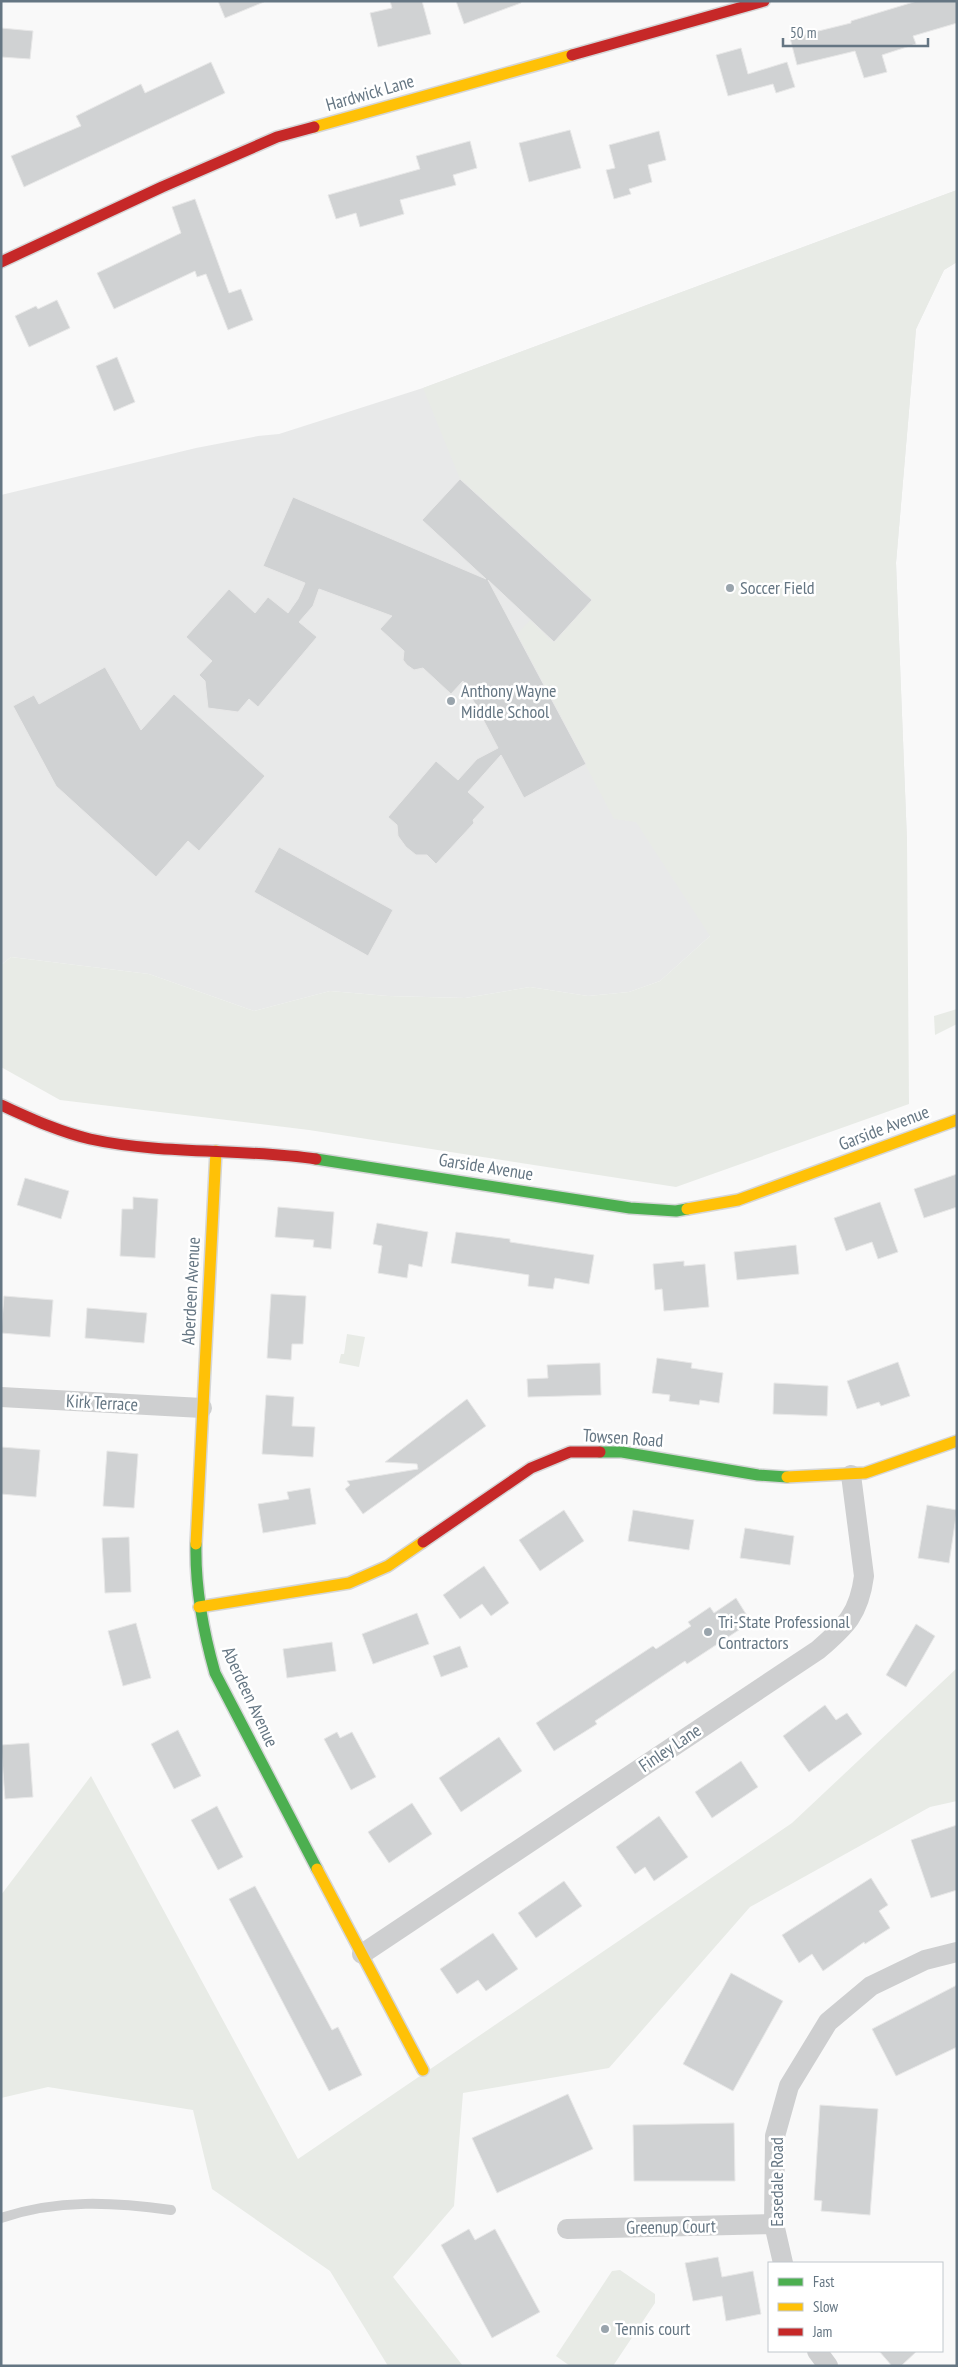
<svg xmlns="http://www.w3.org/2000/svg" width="958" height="2367" font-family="'PT Sans Narrow',sans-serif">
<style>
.built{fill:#e8e9e9}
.green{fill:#e8ebe6}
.building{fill:#d0d2d3;stroke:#e8e8e8}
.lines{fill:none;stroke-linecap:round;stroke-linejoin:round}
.fast-casing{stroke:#d5d6d7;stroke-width:14}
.slow-casing{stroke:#d5d6d7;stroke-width:14}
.jam-casing{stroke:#d5d6d7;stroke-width:14}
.lane{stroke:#cecfd0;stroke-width:10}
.street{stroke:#cecfd0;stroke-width:20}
.fast{stroke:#4caf50;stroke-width:11}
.slow{stroke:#ffc107;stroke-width:11}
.jam{stroke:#c62828;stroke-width:11}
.poi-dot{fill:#99a4ac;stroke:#fff;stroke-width:2}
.labels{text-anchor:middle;stroke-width:5;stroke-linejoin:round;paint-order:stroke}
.street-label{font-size:18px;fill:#657683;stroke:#fff}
.poi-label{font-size:18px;fill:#657683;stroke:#fff;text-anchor:start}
</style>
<rect width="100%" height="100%" fill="#f9f9f9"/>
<path class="built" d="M957,190v72l-13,8 -28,59 -20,234 11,278 -197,95 -50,45 -31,11 -41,4 -58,-9 -65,11 -77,-2 -58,-5 -76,20 -105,-37 -138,-17 -10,8v-470l195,-47 62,-12 21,-2 144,-46z"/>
<path class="green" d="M957,190v72l-13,8 -28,59 -20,234 11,278 2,263 -233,83 -367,-57 -249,-30 -59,-33v-102l10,-8 138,17 105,37 76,-20 58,5 77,2 65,-11 58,9 41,-4 31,-11 50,-45 -74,-114 -22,-3 -87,-165 -15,-14 18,-20 24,22 38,-43 -132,-120 -37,-91z
M957,1009v15l-22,11 -1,-19z
M347,1334l18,3 -6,30 -20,-4 2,-9h3z
M957,1668v133l-27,6 -180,100 -141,161 -146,25 -9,113 -61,71 70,89h-75l-58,-95 -118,-82 -19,-79 -145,-23 -47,11v-203l90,-119 207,383 494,-336z
M620,2270l35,24v9l-42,63h-43l-14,-10 56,-85z"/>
<path class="building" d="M218,1h46v1l-39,16z
M390,1h32l9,33 -53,13 -8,-34 22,-5z
M456,1h65v2l-57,21z
M917,1h40v22l-44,13 3,8 -34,11 5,17 -23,6 -9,-27 -58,14 -7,-27 61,-15v-2z
M1,28l32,3 -3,28 -29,-2z
M741,48l7,26 39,-12 8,25 -19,6 -3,-9 -45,12 -12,-41z
M211,62l14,31 -201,94 -13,-31 70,-30 -5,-10 65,-32 4,9z
M570,130l11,38 -52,14 -10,-39z
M659,131l7,29 -18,5 4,17 -23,7 2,5 -17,5 -8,-29 9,-2 -6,-23z
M470,141l7,27 -24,7 3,10 -56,15 4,14 -44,13 -4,-14 -20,6 -8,-24 92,-26 -4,-13z
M195,199l34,94 12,-4 12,31 -25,10 -22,-56 -9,3 -2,-6 -81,38 -17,-36 84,-40 -9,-26z
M57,300l13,28 -41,19 -14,-31 21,-10 2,3z
M117,357l18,45 -21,9 -18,-45z
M460,479l132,121 -38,42 -66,-62 98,184 -62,34 -23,-43 -33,37 17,15 -12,13 1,3 -38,41 -9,-9h-11l-10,-8 -8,-11 -1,-11 -9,-8 48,-56 22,19 19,-21 21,-11 -35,-67 -12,13 -28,-26 -9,2 -7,-5 -4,-5 1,-9 -24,-22 12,-13 -73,-27 -6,17 -14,16 18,15 -59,70 -9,-8 -11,13 -30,-4 -3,-27 -6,-6 13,-14 -26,-24 43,-48 26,24 13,-16 20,16 10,-14 7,-16 -42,-17 30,-69 193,82 -64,-59z
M105,667l36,63 33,-36 91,82 -66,75 -11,-10 -32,36 -100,-91 -43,-80 21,-11 5,9z
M279,847l114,63 -25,46 -114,-64z
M957,1174v33l-33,11 -10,-29z
M25,1178l44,13 -8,28 -44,-14z
M133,1197l25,2 -3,59 -35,-2 2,-47h11z
M880,1202l18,50 -20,7 -6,-17 -26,9 -12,-33z
M278,1207l56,5 -3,37 -18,-2 1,-7 -39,-3z
M377,1223l51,9 -6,35 -13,-3 -2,14 -29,-5 4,-27 -9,-2z
M456,1232l54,7v3l84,13 -5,29 -34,-6 -2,11 -25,-3 1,-11 -78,-12z
M796,1245l3,29 -62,6 -3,-28z
M684,1261v5l21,-2 4,43 -45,4 -2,-22 -7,1 -2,-26z
M271,1294l35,2 -3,48h-11l-1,16 -24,-2z
M4,1296l49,4 -3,37 -49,-4z
M87,1308l60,5 -3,30 -59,-5z
M657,1358l35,5 -1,5 32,5 -4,30 -19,-3 -1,5 -30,-4 1,-6 -18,-2z
M898,1362l12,34 -29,10 -2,-4 -22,7 -10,-28z
M600,1363l1,32 -73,2 -1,-18 21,-1 -1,-13z
M774,1383l54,3 -1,30 -54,-2z
M266,1395l28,2 -2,29 23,1 -2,30 -51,-3z
M467,1399l19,27 -123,88 -18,-25 5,-4 -3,-4 71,-12 -1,-5 -32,-2z
M1,1447l39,3 -4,47 -35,-3z
M107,1451l31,3 -4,54 -31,-2z
M310,1488l6,36 -53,9 -5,-29 31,-5 -2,-7z
M927,1505l30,5 -8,53 -31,-5z
M564,1510l20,31 -44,30 -21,-31z
M633,1510l61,10 -5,30 -61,-9z
M745,1528l49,8 -4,29 -50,-7z
M129,1537l2,55 -26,1 -3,-55z
M484,1566l25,37 -18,13 -9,-12 -22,15 -17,-24z
M736,1598l15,24 -64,42 -2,-3 -90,60 2,3 -43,27 -18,-28 117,-77 3,3 35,-23 -3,-4 22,-15 4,6z
M417,1613l12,31 -56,20 -11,-30z
M136,1623l15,55 -28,8 -15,-55z
M916,1624l19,12 -29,51 -20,-12z
M332,1642l4,29 -49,7 -4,-29z
M460,1646l8,21 -27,10 -8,-21z
M825,1705l11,15 11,-7 15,21 -53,38 -26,-36z
M178,1730l23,46 -27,13 -23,-45z
M337,1732l3,6 12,-6 24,45 -25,13 -27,-51z
M499,1737l23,34 -61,41 -22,-34z
M29,1743l4,54 -28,2 -4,-54z
M741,1761l17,26 -46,31 -17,-26z
M412,1803l20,31 -43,29 -21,-31z
M217,1806l26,51 -25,13 -27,-50z
M659,1816l29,41 -34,24 -9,-14 -10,7 -19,-27z
M957,1825v65l-26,8 -20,-58z
M871,1878l17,27 -9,6 11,17 -25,16 -1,-2 -41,29 -11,-17 -13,9 -17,-28z
M564,1881l18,25 -46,32 -18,-25z
M255,1886l77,144 6,-3 24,48 -33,16 -100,-192z
M493,1933l25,36 -32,22 -8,-11 -21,14 -17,-25z
M731,1973l52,28 -50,90 -50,-27z
M957,1985v62l-61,29 -24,-47z
M568,2094l25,55 -96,44 -25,-55z
M820,2105l58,4 -8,106 -49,-4 1,-10 -8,-1z
M734,2123l1,58h-101l-1,-56z
M469,2229l6,11 20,-11 45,83 -48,26 -51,-93z
M718,2257l4,20 31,-6 8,43 -35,7 -4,-25 -29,5 -8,-38z
M879,2351h38l-16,15h-9z"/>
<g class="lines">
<g class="fast-casing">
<path id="fast" d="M316,1159l314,49 46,3 11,-2
M600,1452h22l136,23 29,2
M196,1544c-1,44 7,87 19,129l102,196"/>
</g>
<g class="slow-casing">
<path id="slow" d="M314,127l258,-72
M687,1209l51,-9 219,-80
M787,1477l78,-4 92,-32
M196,1544l20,-393
M199,1607l150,-24 39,-17 35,-24
M317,1869l106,201"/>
</g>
<g class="jam-casing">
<path id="jam" d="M572,55l192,-54
M1,262l161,-75 115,-50 37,-10
M1,1105c29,13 58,27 89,34 73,16 152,9 226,20
M423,1542l108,-74 39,-16h30"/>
</g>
<path class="lane" d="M1,2218c56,-19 112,-16 170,-8"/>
<path class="street" d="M1,1397l201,11
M362,1954l456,-304c28,-24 41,-36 46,-74l-13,-101
M567,2229l207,-5
M783,2263l-9,-39 1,-88 14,-50 39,-64 43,-36 54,-26 32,-8
M817,2351l11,15"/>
<use href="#fast" class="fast"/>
<use href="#slow" class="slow"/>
<use href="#jam" class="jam"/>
</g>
<g class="poi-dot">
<circle cx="730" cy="588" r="5"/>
<circle cx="451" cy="701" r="5"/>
<circle cx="708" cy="1632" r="5"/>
<circle cx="605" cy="2329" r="5"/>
</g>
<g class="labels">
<g class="street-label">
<text transform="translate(370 93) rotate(-16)" y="6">Hardwick Lane</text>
<text transform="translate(884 1128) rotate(-21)" y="6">Garside Avenue</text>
<text transform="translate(486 1167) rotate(9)" y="6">Garside Avenue</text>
<text transform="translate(191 1291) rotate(-87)" y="6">Aberdeen Avenue</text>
<text transform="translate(102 1403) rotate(3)" y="6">Kirk Terrace</text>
<text transform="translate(623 1438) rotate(4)" y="6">Towsen Road</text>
<text transform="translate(250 1697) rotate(65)" y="6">Aberdeen Avenue</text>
<text transform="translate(670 1748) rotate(-34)" y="6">Finley Lane</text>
<text transform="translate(777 2182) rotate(-90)" y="6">Easedale Road</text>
<text transform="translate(671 2227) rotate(-1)" y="6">Greenup Court</text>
</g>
<g class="poi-label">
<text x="740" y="594">Soccer Field</text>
<text x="461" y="697">Anthony Wayne<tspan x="461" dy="21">Middle School</tspan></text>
<text x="718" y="1628">Tri-State Professional<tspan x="718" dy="21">Contractors</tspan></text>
<text x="615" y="2335">Tennis court</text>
</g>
</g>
<rect width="958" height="2367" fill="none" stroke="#657683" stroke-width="5"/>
<rect x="768" y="2262" width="175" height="90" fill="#ffffff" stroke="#c1c8cd"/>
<rect x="778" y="2278" width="25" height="8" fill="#4caf50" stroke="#c1c8cd"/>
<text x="813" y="2287" font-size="15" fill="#657683">Fast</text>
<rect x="778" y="2303" width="25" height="8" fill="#ffc107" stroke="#c1c8cd"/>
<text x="813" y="2312" font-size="15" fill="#657683">Slow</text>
<rect x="778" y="2328" width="25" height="8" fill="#c62828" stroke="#c1c8cd"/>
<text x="813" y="2337" font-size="15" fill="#657683">Jam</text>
<path d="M783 38v8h145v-8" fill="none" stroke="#657683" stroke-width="2.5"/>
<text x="790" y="38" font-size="15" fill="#657683" stroke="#ffffff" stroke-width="4" paint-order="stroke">50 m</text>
</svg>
